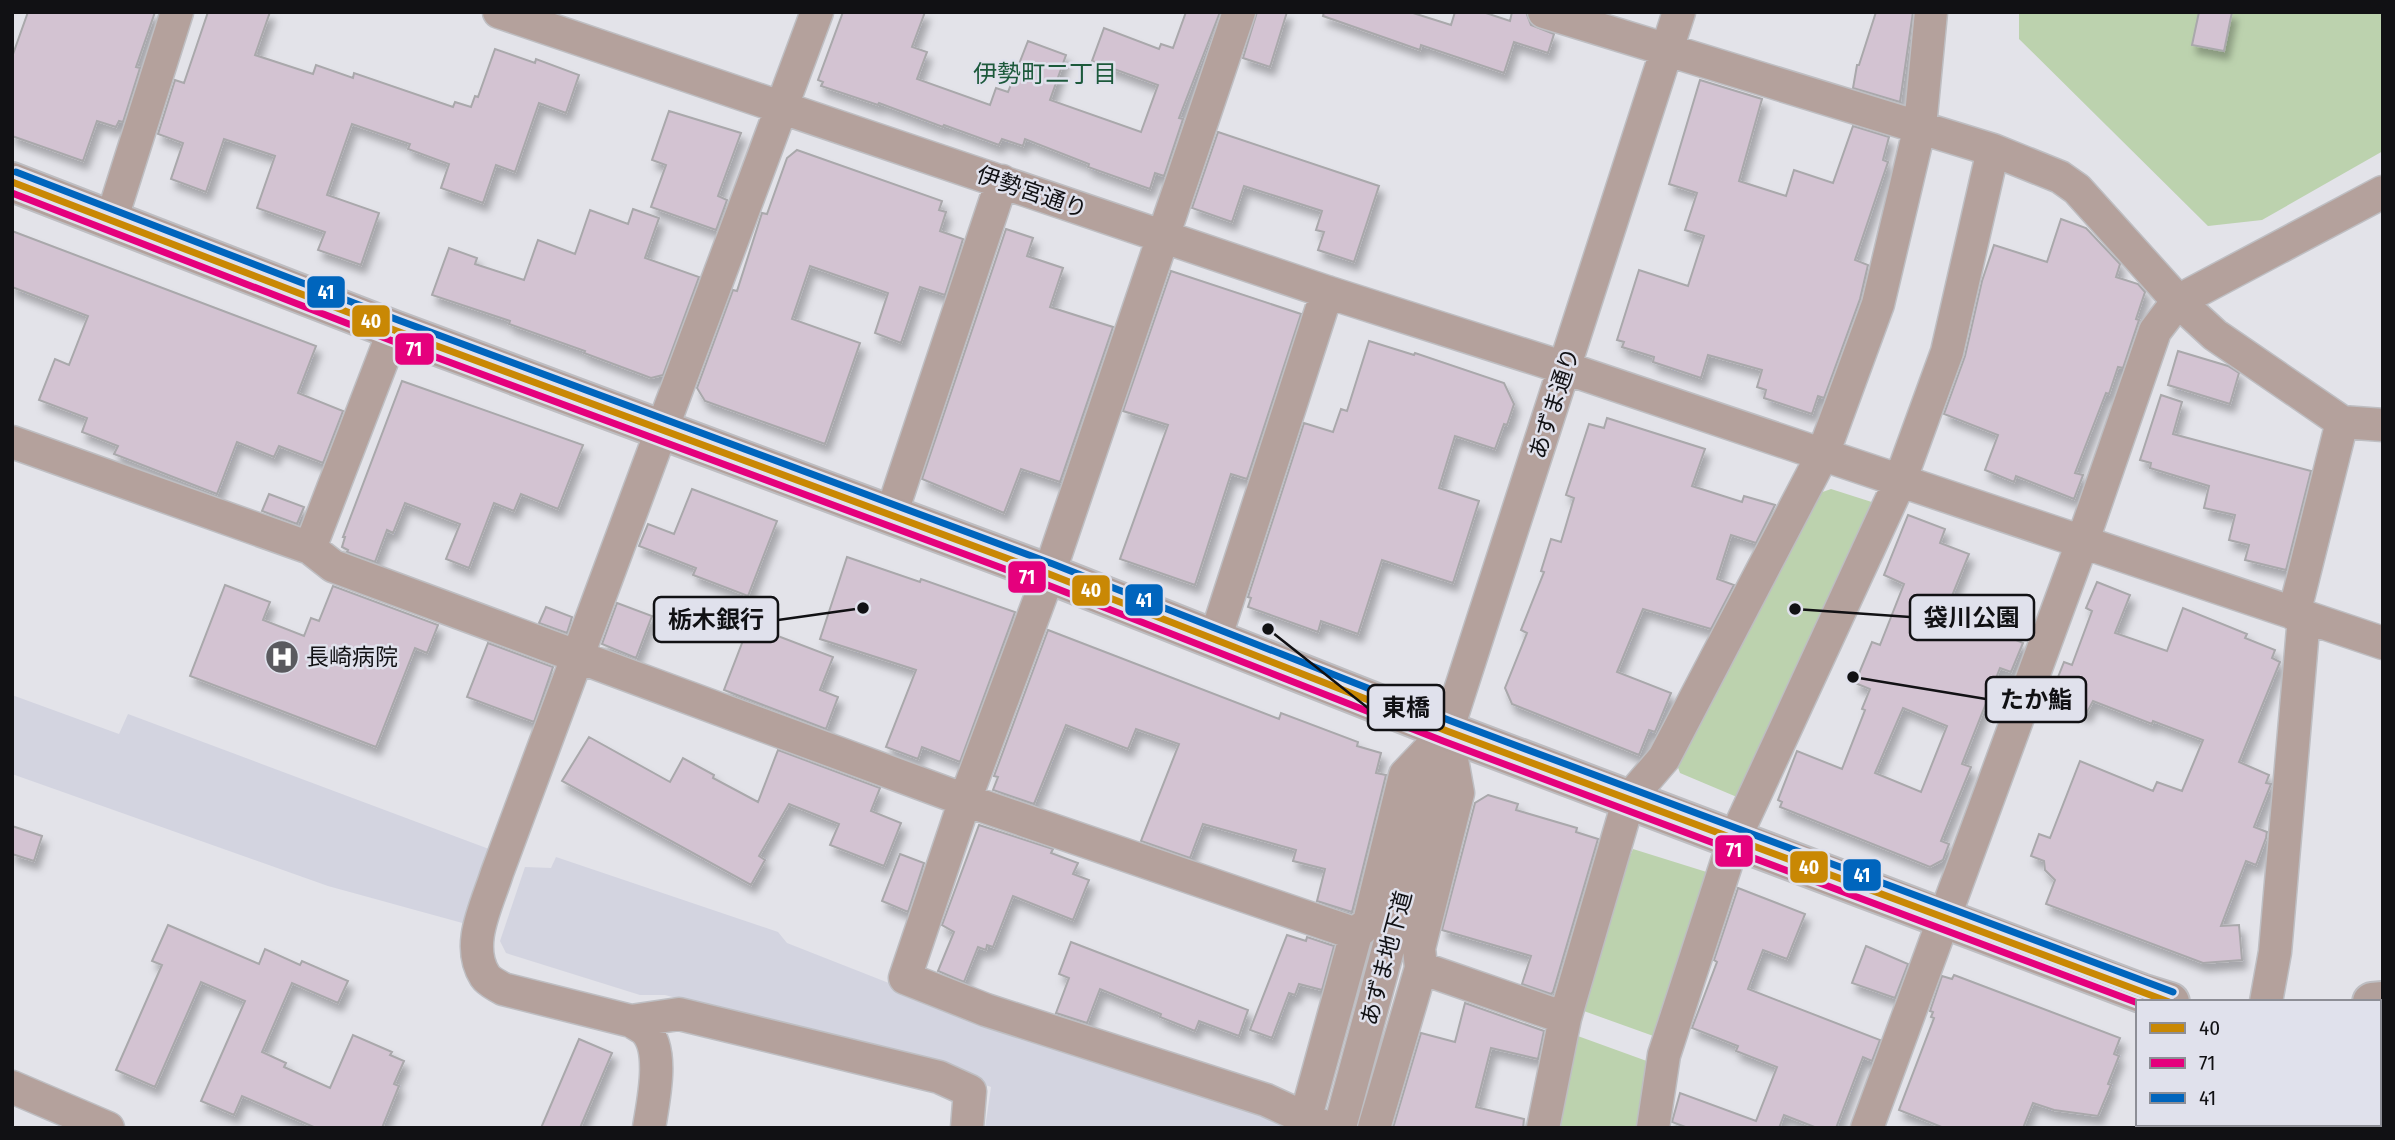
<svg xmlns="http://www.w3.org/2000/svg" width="2395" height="1140" font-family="'Fira Sans Condensed','Noto Sans JP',sans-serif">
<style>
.built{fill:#d3d4e0}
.green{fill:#bcd2ae}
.building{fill:#d3c3d2;stroke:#a9a8ab;stroke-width:2;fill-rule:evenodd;filter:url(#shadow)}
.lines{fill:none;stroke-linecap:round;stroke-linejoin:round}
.minor-casing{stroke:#bebec2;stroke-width:35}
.major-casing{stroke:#bebec2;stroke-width:42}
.minor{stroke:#b4a19c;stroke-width:32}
.major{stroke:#b2a09b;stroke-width:38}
.bus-1-casing{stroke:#e0e1ec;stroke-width:12}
.bus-2-casing{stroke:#e0e1ec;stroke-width:12}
.bus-3-casing{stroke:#e0e1ec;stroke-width:12}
.bus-1{stroke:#c98804;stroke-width:7}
.bus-2{stroke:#e5007d;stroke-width:7}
.bus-3{stroke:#0065bd;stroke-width:7}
.labels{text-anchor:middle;stroke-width:5;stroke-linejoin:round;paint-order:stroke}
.street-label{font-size:23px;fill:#111114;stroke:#e0e1ec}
.poi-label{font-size:23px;fill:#111114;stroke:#e0e1ec;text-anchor:start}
.neighbourhood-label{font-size:24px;fill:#1c593b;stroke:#e0e1ec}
.leader{fill:none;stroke:#111114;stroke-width:2.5}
.callout-dot{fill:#111114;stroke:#e0e1ec;stroke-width:2.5}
.callout{fill:#e0e1ec;stroke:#111114;stroke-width:2.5}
.callout-label{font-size:24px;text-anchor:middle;font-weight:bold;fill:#111114}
.line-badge{stroke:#e0e1ec;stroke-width:2.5}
.badge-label{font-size:19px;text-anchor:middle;font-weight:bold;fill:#fff}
</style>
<defs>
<filter id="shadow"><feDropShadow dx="4.5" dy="8" stdDeviation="3.5" flood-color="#0004"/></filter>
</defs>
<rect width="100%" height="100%" fill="#e3e3e9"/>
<path class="built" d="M12,695l107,39 9,-20 361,135 -23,75 -138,-38 -316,-112z
M556,857l222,75 9,11 196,77 262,84 35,21 10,3h-305l6,-41 -63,-23 -263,-69h-25l-134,-42 -6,-12 25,-74 26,1z"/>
<path class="green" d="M2019,12h364v139l-121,69 -54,6 -189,-187z
M1831,489l47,15 -134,296 -64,-27 -5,-14 63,-108 79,-157z
M1633,849l80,25 -54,164 -78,-28 41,-134z
M1575,1035l80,29 -11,64h-88z"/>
<path class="building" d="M28,12h127l-19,55 4,1 -17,54 -4,-1 -3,6 -19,-6 -14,40 -71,-25v-79z
M208,12h62l-15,43 58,19 3,-9 37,13 1,-5 99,34 2,-5 16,5 4,-11 3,1 17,-48 40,14 1,-4 43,16 -13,38 -27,-10 -24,69 -19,-7 -13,38 -42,-15 8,-24 -41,-15 2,-5 -58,-20 -25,71 52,18 -18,52 -43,-15 7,-18 -68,-24 18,-52 -51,-17 -18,53 -35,-13 12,-36 -25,-9 17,-54 9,3z
M843,12h82l-13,35 15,5 -10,27 73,26 6,-17 12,4 20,-51 38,14 -16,45 91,32 17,-47 -66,-24 12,-33 55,21 2,-5 12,4 13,-36h34l-41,106 4,1 -19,57 -9,-3 -5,16 -62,-22 1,-3 -64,-25 -2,7 -21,-7 -3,6 -55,-20 -1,2 -64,-24 -1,2 -57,-19 2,-4 -5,-2z
M1257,12h30l-17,55 -27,-9z
M1324,12h86l41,13 4,-13h28l27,9 2,-9h14l5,13 23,9 -6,19 -34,-11 -10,31 -83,-28 -1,5 -17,-6 -80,-28z
M1876,12h37l-13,90 -47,-14 4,-23h2z
M2199,12h33l-8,39 -32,-6z
M1700,80l62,19 -23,82 47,15 8,-26 39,13 20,-57 36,11 -6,23 5,2 -33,98 13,5 -8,34 -36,99 -6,-2 -6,18 -48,-16 2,-8 -9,-3 5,-17 -54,-15 -7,23 -48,-16 1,-5 -32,-10 2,-5 -7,-2 22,-70 49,16 16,-50 -19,-6 12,-37 -28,-9z
M669,111l72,22 -23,63 9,4 -11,30 -65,-23 15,-42 -14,-5z
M1218,132l161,54 -25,76 -36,-12 6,-18 -8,-2 6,-19 -78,-25 -12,36 -40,-14z
M797,150l145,51 -3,9 7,2 -6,19 23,8 -18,56 -25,-8 -19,56 -26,-10 13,-40 -78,-27 -18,53 68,24 -35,101 -120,-43 -8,-13 36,-98 4,1 25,-78 5,1 20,-56z
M633,209l26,9 -14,40 54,19 -36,98 -12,3 -67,-25 1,-2 -76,-27 1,-3 -78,-26 17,-47 28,10 -2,6 49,16 14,-40 37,14 15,-44 38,14z
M2061,219l25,9 34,36 -4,13 22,7 7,8 -9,27 3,1 -16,48 -5,-1 -9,27 -3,-1 -31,80 8,2 -9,24 -58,-23 -2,6 -29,-12 13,-35 -54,-21 21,-58 17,-75 12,-36 53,17z
M1006,229l27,9 -6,18 36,12 -13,39 63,20 -53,155 -39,-13 -17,44 -82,-34z
M12,231l304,115 -18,47 45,18 -20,52 -44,-17 -5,11 -37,-15 -20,52 -103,-40 4,-8 -36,-14 5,-14 -48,-18 16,-41 14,6 19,-49 -76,-29z
M1171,271l130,43 -54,165 -16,-5 -36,111 -75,-26 48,-134 -45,-14z
M1369,341l45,14 1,-2 89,30 10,21 -7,21 -3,-1 -9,25 -40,-13 -16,52 40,13 -26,82 -71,-23 -24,74 -37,-13 -3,11 -70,-25 3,-9 -3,-1 56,-174 29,9 8,-23 6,2z
M2178,351l50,15 11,7 -9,31 -62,-19z
M402,381l181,64 -25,64 -37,-15 -7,17 -20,-8 -25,65 -23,-9 14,-35 -55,-21 -12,30 -6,-3 -12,32 -28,-10 1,-2 -6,-3 3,-10h-2z
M2161,395l21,7 -9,32 138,37 -25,99 -41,-10 4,-15 -20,-5 6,-25 -31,-7 5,-22 -59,-18 1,-5 -11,-3z
M1607,418l98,31 -13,37 50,16 2,-6 31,9 -19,38 -25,-8 -14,44 17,6 -23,44 -68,-20 -26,63 54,21 -16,39 -6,-2 -10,25 -127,-51 -7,-16 22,-55 -6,-3 23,-58 -3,-1 10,-32 10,3 13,-44 -8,-3 23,-71 15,4z
M692,489l85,32 -29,75 -55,-21 3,-7 -57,-22 9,-22 26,10z
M269,494l35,13 -7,17 -35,-13z
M1908,515l37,14 -5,14 29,11 -28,69 17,-11 52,21 -1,4 14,6 -12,29 -11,-4 -38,96 9,3 -30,74 8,3 -6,16 -13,7 -150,-60 2,-5 -4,-2 19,-49 45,18 23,-59 -3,-1 8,-20 -15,-6 17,-41 8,3 24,-61 -20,-9zM1903,708l44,18 -26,66 -46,-19z
M847,557l73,25 1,-3 94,33 -55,150 -38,-15 -4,12 -32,-12 30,-77 -96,-31z
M2097,582l33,13 -15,38 52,18 16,-43 64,26 -2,4 30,12 -3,8 8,4 -41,100 30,13 -3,8 5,1 -17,43 13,5 -1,6 -10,27 -10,-4 -25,65 18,-1 3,35 -39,3 -157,-59 9,-24 -10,-10 -1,-9 -13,-5 8,-22 11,4 30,-77 73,30 4,-9 25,9 21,-51 -50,-19 -1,3 -59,-23 -7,13 -37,-14 15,-38 8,3 20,-54 -6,-3z
M225,585l45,17 -7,18 41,16 7,-18 8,3 14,-35 105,39 -11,28 -12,-5 -39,99 -186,-71z
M617,603l35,13 -16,42 -34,-14z
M546,607l26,10 -5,16 -28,-10z
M749,625l84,32 -13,33 18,7 -12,32 -102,-39z
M1048,630l231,89 2,-6 77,29 -1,4 24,7 -5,20 10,2 -34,137 -35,-11 8,-32 -32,-8 3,-11 -93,-26 -13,34 -49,-17 38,-97 -43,-15 -8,20 -62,-24 -32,79 -41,-14 5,-13 -4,-1z
M488,643l65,24 -19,55 -67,-25z
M589,737l81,45 13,-24 31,17 -1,3 45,24 20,-52 102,38 -9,23 30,12 -17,43 -54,-21 9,-21 -50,-20 -30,52 6,4 -14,25 -189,-104z
M1488,795l30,9 -2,6 61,18 -1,4 22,7 -45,153 -2,2 -29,-10 9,-28 -89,-26 33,-127z
M979,825l74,24 -2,4 27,10 -5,11 16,6 -16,40 -60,-24 -20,51 -6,-2 -1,5 -8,-3 -14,35 -26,-11 16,-39 -12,-7z
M12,826l30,10 -8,25 -22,-7z
M900,854l24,9 -16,49 -26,-11z
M1738,888l67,26 -18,45 -24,-9 -15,39 132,51 -8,21 -9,-4 -27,71h-19l-33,-13 -5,13h-91l-16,-6 8,-29 76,28 21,-54 -41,-16 2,-5 -46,-18 25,-66 -3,-2z
M168,925l91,39 6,-15 35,16 2,-4 46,20 -10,22 -46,-20 -30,69 24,11 -2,4 46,21 23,-53 39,17 -2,3 14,6 -10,23 5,2 -17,42h-66l-74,-32 -8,19 -33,-14 44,-100 -44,-19 -46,105 -39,-17 46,-105 -10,-4z
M1287,935l19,6 1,-4 27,9 -12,44 -23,-6 -4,11 -6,-2 -17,45 -22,-8z
M1071,942l177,68 -9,26 -40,-15 -4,10 -35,-14 1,-3 -61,-25 -13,34 -31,-10 13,-35 -10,-4z
M1866,946l42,18 -13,34 -43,-15z
M1954,975l166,63 -6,16 5,2 -11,28 3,1 -13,31 -44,-6 -21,-7 -10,25h-79l-45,-18 35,-92 -3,-1 2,-5 -3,-1 12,-35 10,3z
M1465,1003l79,28 -6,28 -47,-11 -15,59 48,12 -1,9h-130l28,-95 34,9z
M579,1039l33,14 -32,75h-39z"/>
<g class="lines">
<g class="minor-casing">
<path id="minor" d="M499,12l828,280 238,76 818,275
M1239,12l-190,562 -84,226 -60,178 81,32 280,90 61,28
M1544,12l449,138 67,27 17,12 101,112 37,34 127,87 -48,192
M111,221l66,-209
M2342,422l41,3
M12,442l298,106 23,18 632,234 391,134
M891,515l111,-334
M310,548l84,-218
M1215,639l112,-347
M1421,968l144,50
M2266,1002l9,-50 29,-335
M631,1021l48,-7 260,63 31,14 -3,37
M12,1087l96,41
M2379,1089l4,2
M1305,1120l51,-186 13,-12 36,-147 41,-43
M1341,1123l106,-392 232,-719
M649,1128c4,-26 16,-78 -4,-98 -3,-3 -9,-6 -14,-9l-128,-32c-6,-4 -14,-7 -18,-13 -20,-31 2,-71 12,-103l320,-861
M1374,1128l47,-160 -2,-20 39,-155 -9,-50
M1543,1128l22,-110 64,-219 35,-41 159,-304 55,-150 42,-178 11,-114
M1653,1128l11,-73 70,-215 166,-359 47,-129 46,-202
M1867,1128l215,-585 73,-212 23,-30 205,-109
M2244,1128l1,-4"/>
</g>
<g class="major-casing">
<path id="major" d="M12,182l382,148 655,244 398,157 694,262 29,9
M2372,1002l11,-1"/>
</g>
<use href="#minor" class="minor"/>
<use href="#major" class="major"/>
<g class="bus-1-casing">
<path id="bus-1" d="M12,182l382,148 655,244 398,157 722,271"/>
</g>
<g class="bus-2-casing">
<path id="bus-2" d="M12,193l378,147 655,244 398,157 695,262"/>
</g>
<g class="bus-3-casing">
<path id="bus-3" d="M16,172l382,148 655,244 398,157 722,271"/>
</g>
<use href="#bus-1" class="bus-1"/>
<use href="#bus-2" class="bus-2"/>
<use href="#bus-3" class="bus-3"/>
</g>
<defs>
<g id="hospital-disc" transform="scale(1.75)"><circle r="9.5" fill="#5a5a5f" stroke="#e0e1ec"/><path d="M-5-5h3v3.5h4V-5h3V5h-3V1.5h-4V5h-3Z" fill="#fff"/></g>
</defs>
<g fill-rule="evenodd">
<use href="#hospital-disc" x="282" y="657"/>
</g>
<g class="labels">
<g class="street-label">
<text transform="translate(1032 192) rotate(19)" y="8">伊勢宮通り</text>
<text transform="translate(1554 403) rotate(-72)" y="8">あずま通り</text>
<text transform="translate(1386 958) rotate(-75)" y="8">あずま地下道</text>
</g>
<g class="poi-label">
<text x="306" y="665">長崎病院</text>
</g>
<g class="neighbourhood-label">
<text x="1045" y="82">伊勢町二丁目</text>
</g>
</g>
<path class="leader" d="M1795 609L1910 617M863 608L778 620M1853 677L1986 699M1268 629L1368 708"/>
<g class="callout-dot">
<circle cx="1795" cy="609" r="7"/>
<circle cx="863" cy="608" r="7"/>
<circle cx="1853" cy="677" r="7"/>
<circle cx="1268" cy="629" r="7"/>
</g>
<g class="callout">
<rect x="1910" y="595" width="124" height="45" rx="7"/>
<rect x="654" y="597" width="124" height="45" rx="7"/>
<rect x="1986" y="677" width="100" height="45" rx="7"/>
<rect x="1368" y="685" width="76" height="45" rx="7"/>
</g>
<g class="callout-label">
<text x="1972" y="626">袋川公園</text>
<text x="716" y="628">栃木銀行</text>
<text x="2036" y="708">たか鮨</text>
<text x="1406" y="716">東橋</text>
</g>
<g class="line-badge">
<rect x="306" y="275" width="40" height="34" rx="7" fill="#0065bd"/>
<rect x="351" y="304" width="40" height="34" rx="7" fill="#c98804"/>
<rect x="394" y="332" width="41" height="34" rx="7" fill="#e5007d"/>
<rect x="1007" y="560" width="40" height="34" rx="7" fill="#e5007d"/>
<rect x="1071" y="574" width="40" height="33" rx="7" fill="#c98804"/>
<rect x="1124" y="583" width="40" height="34" rx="7" fill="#0065bd"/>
<rect x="1714" y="834" width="40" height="34" rx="7" fill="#e5007d"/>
<rect x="1789" y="850" width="40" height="34" rx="7" fill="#c98804"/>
<rect x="1842" y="858" width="40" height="34" rx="7" fill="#0065bd"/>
</g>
<g class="badge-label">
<text x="326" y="299">41</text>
<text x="371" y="328">40</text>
<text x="414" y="356">71</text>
<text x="1027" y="584">71</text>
<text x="1091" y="597">40</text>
<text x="1144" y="607">41</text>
<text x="1734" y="857">71</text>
<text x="1809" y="874">40</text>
<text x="1862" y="882">41</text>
</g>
<rect width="2395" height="1140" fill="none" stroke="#111114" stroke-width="28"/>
<rect x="2136" y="1000" width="245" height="126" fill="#e0e1ec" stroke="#8d8e96" stroke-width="2"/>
<rect x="2150" y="1023" width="35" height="10" fill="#c98804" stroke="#8d8e96" stroke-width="2"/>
<text x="2199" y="1035" font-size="21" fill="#111114">40</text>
<rect x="2150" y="1058" width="35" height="10" fill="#e5007d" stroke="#8d8e96" stroke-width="2"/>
<text x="2199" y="1070" font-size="21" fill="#111114">71</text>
<rect x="2150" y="1093" width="35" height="10" fill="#0065bd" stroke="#8d8e96" stroke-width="2"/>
<text x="2199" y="1105" font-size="21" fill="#111114">41</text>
</svg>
